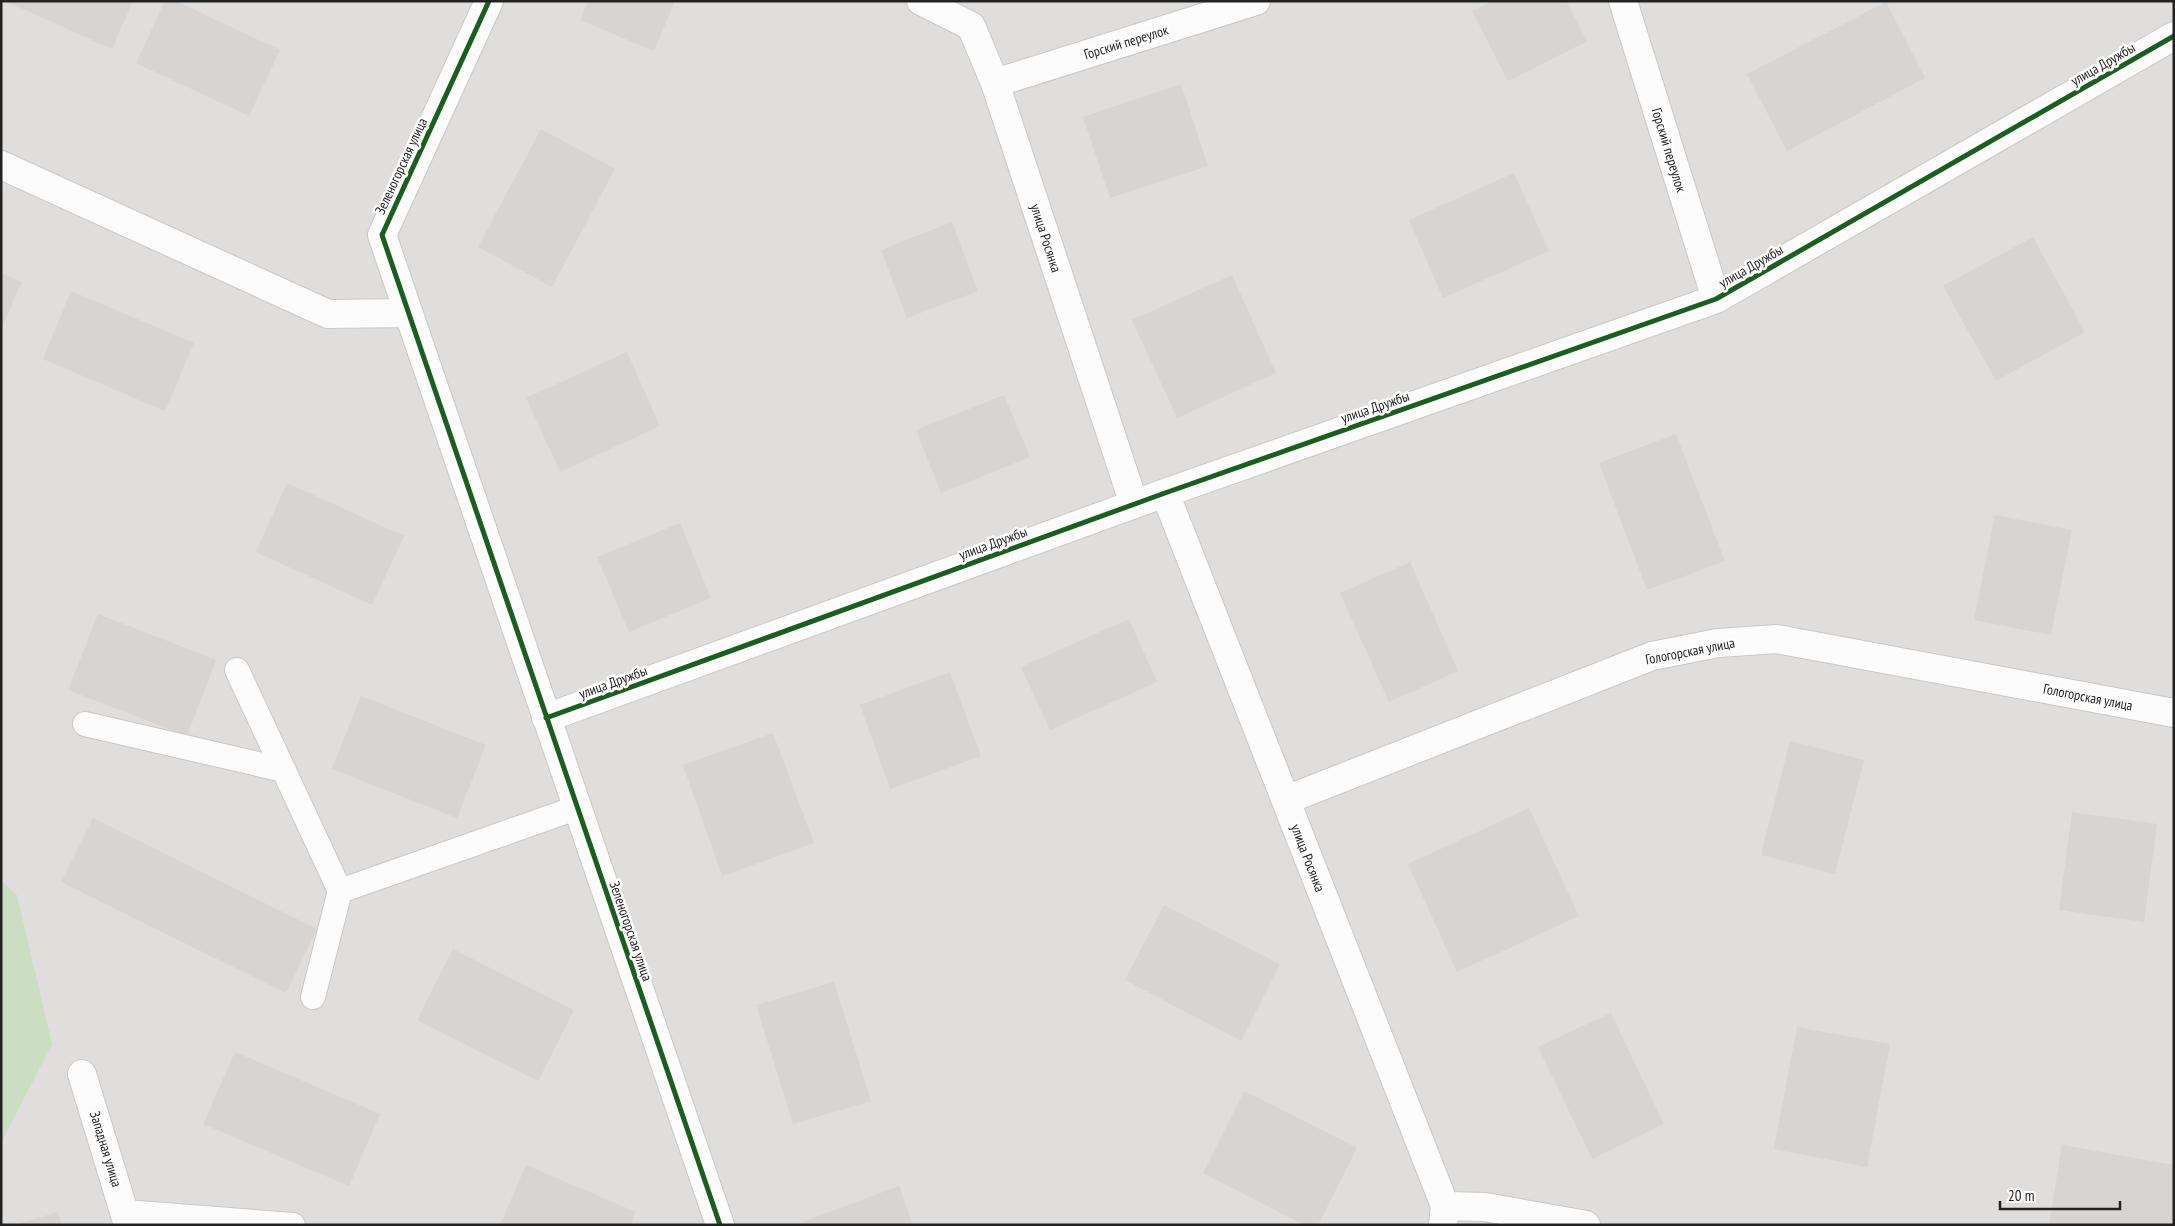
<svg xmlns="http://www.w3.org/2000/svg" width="2175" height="1226" font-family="'PT Sans Narrow',sans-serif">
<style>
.residential{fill:#dfdedc}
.forest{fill:#cbdec1}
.building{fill:#d7d4d2}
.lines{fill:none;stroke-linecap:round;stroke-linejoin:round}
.service-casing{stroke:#c9c8c7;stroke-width:26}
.minor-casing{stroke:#c9c8c7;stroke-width:30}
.service{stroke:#fdfcfc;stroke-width:24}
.minor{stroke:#fdfcfc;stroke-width:28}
.cycleway-casing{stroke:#fff;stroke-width:8}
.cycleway{stroke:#1b5e20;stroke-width:5}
.labels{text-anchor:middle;stroke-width:5;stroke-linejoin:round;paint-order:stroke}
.street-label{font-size:14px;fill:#222;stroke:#fff}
</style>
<rect width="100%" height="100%" fill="#f0eeeb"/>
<path class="residential" d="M1,1h2173v1224h-2173z"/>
<path class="forest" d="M1,881l16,14 35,149 -51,99z"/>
<path class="building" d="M5,1h128l-21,48z
M165,1h11l104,49 -31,66 -113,-53z
M588,1h87l-21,50 -74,-31z
M1493,1h73l21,40 -79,40 -36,-70z
M1886,2l39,76 -138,73 -40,-77z
M1181,84l27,82 -98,32 -27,-81z
M541,129l74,40 -63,118 -74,-40z
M1514,173l35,78 -106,47 -34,-78z
M952,222l26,69 -71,27 -26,-68z
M2033,237l52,95 -89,49 -53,-95z
M1,273l21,9 -21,47z
M1232,275l44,98 -99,45 -45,-98z
M71,291l123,52 -29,68 -122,-52z
M627,352l33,74 -100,46 -34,-74z
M1004,395l26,62 -89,36 -25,-63z
M1676,434l49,127 -78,29 -48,-127z
M287,483l117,53 -32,69 -116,-53z
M1995,515l77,15 -21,105 -77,-15z
M680,523l31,75 -82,34 -32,-75z
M1410,562l48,109 -69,31 -49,-109z
M98,614l118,46 -29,76 -119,-46z
M1129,619l28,63 -107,48 -29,-63z
M950,672l31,84 -91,33 -30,-84z
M361,696l125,49 -29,73 -125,-49z
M773,733l41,110 -92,33 -39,-111z
M1790,741l74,19 -29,114 -74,-19z
M1529,808l50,108 -122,56 -49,-108z
M2072,812l85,12 -13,98 -85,-12z
M93,818l224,111 -31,64 -225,-111z
M1164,905l116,59 -39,77 -116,-61z
M453,949l121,61 -36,71 -121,-61z
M834,982l37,119 -78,23 -37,-119z
M1611,1013l53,111 -72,35 -54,-112z
M1797,1027l93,17 -23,123 -93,-18z
M235,1052l145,62 -31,72 -146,-62z
M1244,1091l113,57 -39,77h-14l-101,-52z
M2062,1145l112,20v60h-125z
M526,1165l110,47 -5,13h-131z
M899,1186l14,39h-112l-1,-2z
M58,1212l4,13h-45v-1z"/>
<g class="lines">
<g class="service-casing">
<path id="service" d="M237,670l103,221
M85,724l199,46
M313,997l27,-106 236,-83
M125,1212l168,13"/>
</g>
<g class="minor-casing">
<path id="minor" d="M489,1l-107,234 338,990
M921,1l50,25 24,57 139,421
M1623,1l93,298
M995,83l261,-82
M1,165l327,149 79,-1
M1165,493l280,713 -2,19
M546,718l619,-225 551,-194 458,-263
M1286,800l366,-144 66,-13 59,-4 397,74
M82,1074l46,151
M1445,1206l40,1 101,18"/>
</g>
<use href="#service" class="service"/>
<use href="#minor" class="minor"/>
<g class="cycleway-casing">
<path id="cycleway" d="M489,1l-107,234 338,990
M546,718l619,-225 551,-194 458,-263"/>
</g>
<use href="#cycleway" class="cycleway"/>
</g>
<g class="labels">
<g class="street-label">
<text transform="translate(1126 42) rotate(-17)" y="5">Горский переулок</text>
<text transform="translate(2103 64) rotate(-30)" y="5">улица Дружбы</text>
<text transform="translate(1669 150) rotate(73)" y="5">Горский переулок</text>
<text transform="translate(401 166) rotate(-65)" y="5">Зеленогорская улица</text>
<text transform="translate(1046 238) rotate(72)" y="5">улица Росянка</text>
<text transform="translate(1751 266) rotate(-30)" y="5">улица Дружбы</text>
<text transform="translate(1375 407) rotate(-19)" y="5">улица Дружбы</text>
<text transform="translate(993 543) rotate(-20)" y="5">улица Дружбы</text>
<text transform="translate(1690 651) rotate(-11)" y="5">Гологорская улица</text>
<text transform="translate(613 682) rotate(-20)" y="5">улица Дружбы</text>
<text transform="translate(2088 697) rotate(11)" y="5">Гологорская улица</text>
<text transform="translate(1308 858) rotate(69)" y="5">улица Росянка</text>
<text transform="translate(631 931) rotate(71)" y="5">Зеленогорская улица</text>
<text transform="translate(106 1149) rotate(73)" y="5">Западная улица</text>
</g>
</g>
<rect width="2175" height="1226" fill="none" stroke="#222222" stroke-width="5"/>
<path d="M2000 1201v8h120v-8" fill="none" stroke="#222222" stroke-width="2.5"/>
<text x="2008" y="1201" font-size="15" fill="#222222" stroke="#ffffff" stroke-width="4" paint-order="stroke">20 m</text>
</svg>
